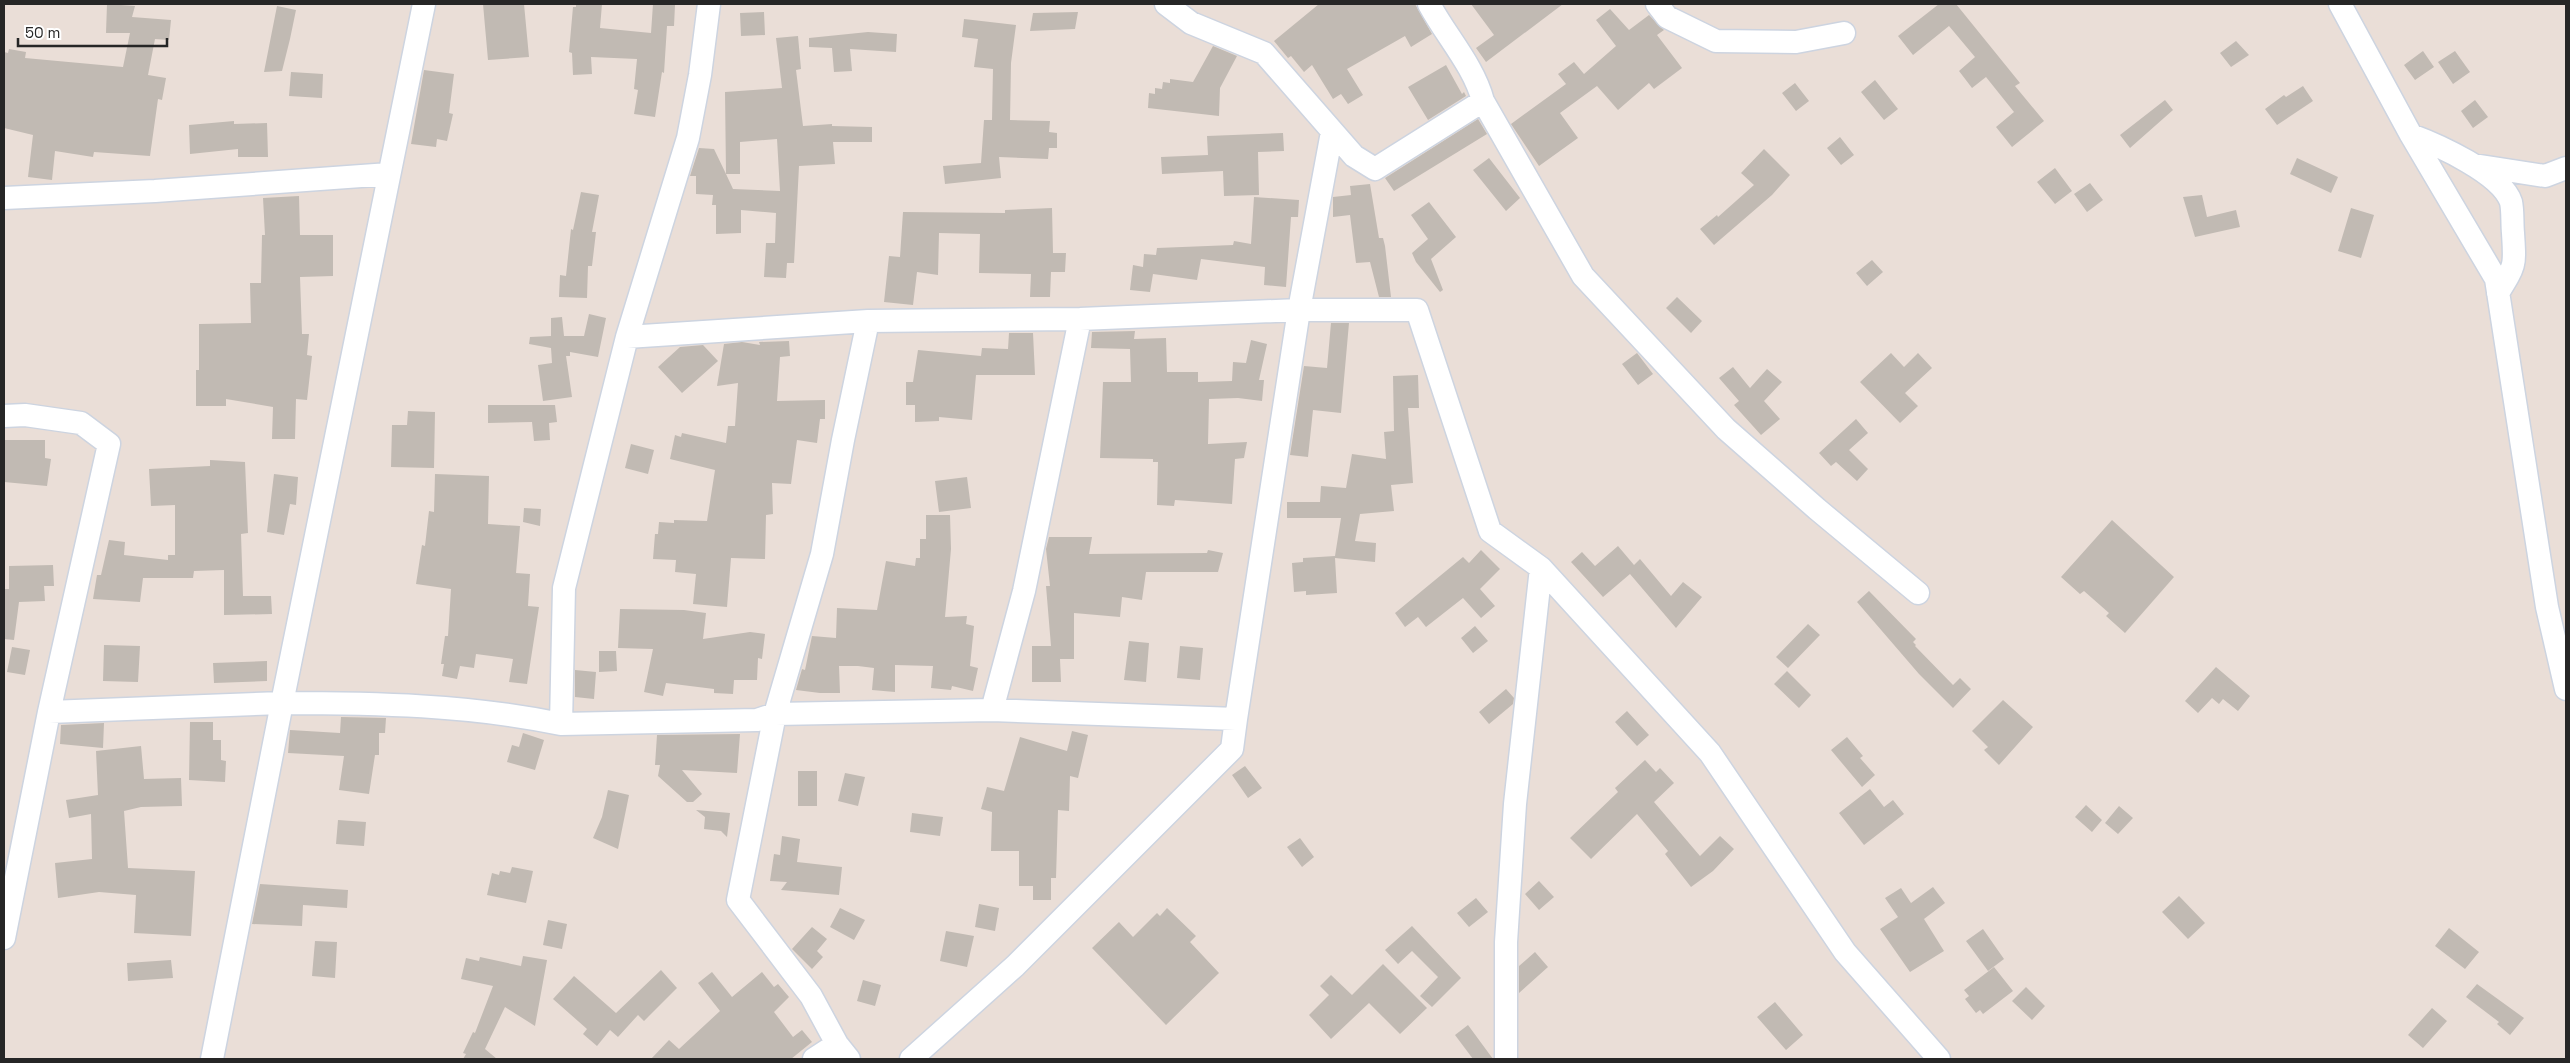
<svg xmlns="http://www.w3.org/2000/svg" width="2570" height="1063" font-family="'Space Grotesk',sans-serif">
<style>
.building{fill:#c1bab3;fill-rule:evenodd}
.lines{fill:none;stroke-linecap:round;stroke-linejoin:round}
.minor-casing{stroke:#cdd4e0;stroke-width:25}
.minor{stroke:#fff;stroke-width:22}
</style>
<rect width="100%" height="100%" fill="#eaded7"/>
<path class="building" d="M107,4l28,2 -3,11 39,3 -2,20 -14,-1 -7,36 18,3 -4,22 -4,-1 -8,57 -56,-4 -1,5 -38,-6 -3,29 -24,-3 5,-42 -29,-7v-76l4,1 1,-4 17,3 -1,6 98,9 7,-34h-24z
M483,4h41l5,53 -41,3z
M576,4h26l-2,24 51,5 2,-29 22,1 -1,21h-7l-3,47 -2,-1 -7,45 -21,-3 4,-24 -4,-1 3,-30 -46,-2 1,17 -19,1 -1,-22 -3,-1 4,-45h3z
M1319,4h96l17,30 -21,13 -6,-11 -58,33 16,26 -15,9 -7,-10 -8,5 -21,-34 -8,7 -13,-16 -3,2 -14,-17z
M1471,4h92l-77,58 -10,-14 18,-13z
M1939,4h17l64,79 -5,3 29,35 -32,26 -16,-20 18,-15 -28,-35 -14,11 -13,-17 16,-14 -26,-31 -36,29 -15,-19z
M277,6l19,4 -6,29 -8,32 -18,1z
M1610,9l19,21 20,-15 15,15 -7,5 25,33 -28,21 -5,-6 -31,27 -21,-24 -37,27 18,25 -39,28 -28,-42 55,-40 -8,-10 16,-12 10,12 32,-28 -20,-26z
M764,12l1,23 -24,1 -1,-23z
M1078,12l-3,17 -45,2 3,-18z
M964,19l52,6 -5,38 -1,57 40,1 -1,11 8,1v15h-8l-1,11 -49,-2 2,21 -56,6 -2,-18 38,-3 3,-43h8l1,-51 -19,-2 4,-28 -16,-2z
M868,32l29,2 -1,18 -46,-3 2,22 -18,1 -2,-24 -23,-1v-9z
M798,36l3,33 -5,1 7,56 29,-2v2l40,1v15h-39l2,22 -36,2 -5,97h-7l-1,15 -22,-1 2,-34h9l1,-30 -35,-3v23l-25,1v-29h-4l1,-10 -17,-1v-18h-6l9,-28 15,1 12,25 -1,-82 57,-4 -6,-50zM777,139l3,52 -47,-2 -7,-15h14v-32z
M2236,41l13,14 -18,12 -11,-14z
M1213,46l24,10 -17,32 -1,28 -71,-8 1,-15 6,1v-6l7,1 1,-7 7,1v-4l23,3z
M2423,51l11,16 -19,13 -11,-15z
M2455,51l15,21 -17,12 -15,-22z
M1446,65l16,29 2,-2 2,4 -38,24 -20,-33z
M424,70l30,4 -5,39 4,1 -6,27 -10,-2 -1,8 -25,-3z
M291,72l32,2 -1,24 -33,-2z
M1875,80l23,29 -14,11 -23,-28z
M1795,83l14,18 -13,10 -14,-18z
M2303,86l10,15 -36,24 -12,-16 19,-14 2,2z
M2165,100l8,10 -43,38 -10,-13z
M2475,100l13,17 -15,11 -12,-17z
M1478,119l9,15 -93,57 -9,-13z
M234,121v3l33,-1 1,34h-30v-8l-48,5 -1,-29z
M1283,133l1,18 -26,1 1,43 -35,1 -1,-25 -61,3 -1,-17 47,-2 -1,-19z
M1840,137l14,18 -13,10 -14,-17z
M1764,149l26,26 -18,20 -58,50 -14,-16 17,-14 1,2 36,-32 -13,-12z
M1489,158l31,40 -14,13 -33,-41z
M2297,158l41,19 -7,16 -41,-19z
M2055,168l17,23 -17,13 -18,-22z
M2090,183l13,17 -16,12 -13,-18z
M1370,184l9,54h4l2,8 6,51h-12l-9,-35 -14,1 -6,-48 -17,2v-20l18,-2 -1,-9z
M581,192l18,3 -7,37h4l-4,34h-4l-1,32 -28,-1 1,-22 6,1 5,-47 2,1z
M2202,195l5,22 29,-7 4,17 -45,10 -12,-40z
M299,196l1,39h33v41l-33,1 2,57h7l-2,21 5,1 -5,44 -11,-1 -1,40h-23l1,-32 -47,-8v7h-30v-36h3v-46l52,-1 -1,-40h11l1,-48h3l-2,-37z
M1254,197l45,3 -1,17h-7l-5,70 -22,-2 1,-18 -64,-8 -4,21 -44,-6 -3,18 -20,-2 3,-25 10,2 1,-13 12,1 1,-7 76,-3 1,-4 17,3z
M1429,202l27,35 -25,22 12,31 -3,2 -24,-30 -4,-9 16,-14 -17,-24z
M1052,208l1,45h13l-1,19h-14l-1,25h-20l1,-23 -52,-1 1,-39 -41,-1 -1,42 -21,-3 -4,33 -29,-3 5,-46 11,1 3,-45 102,1v-3z
M2351,208l23,7 -13,43 -23,-7z
M1872,260l11,12 -16,14 -11,-13z
M1677,297l25,24 -11,12 -25,-25z
M589,314l17,4 -8,39 -28,-5v4h-4l6,41 -29,4 -5,-36 14,-2 -1,-15 -22,-4 1,-7 21,-1v-18l11,-1 2,19h20z
M1331,323h18l-8,90 -28,-3 -5,47 -18,-2 14,-89 23,2z
M1135,331l-1,8 32,-1 1,34h31v10l34,-1 1,-19 13,1 5,-23 16,4 -8,36h5l-2,21 -24,-3 -29,1 -1,45 39,-2 -3,16 -9,1 -3,45 -57,-4 -1,6 -17,-1 1,-43h-5v-3l-53,-1 3,-76h28l-1,-33 -39,-1 1,-16z
M1009,333h24l2,42h-59l-4,45 -33,-3v4l-24,1v-17h-9v-23h7l5,-32 63,6 1,-8 26,1z
M789,341l1,15 -10,1 -3,44 48,-1v19h-5l-3,24 -20,-3 -6,44 -19,-1 1,31 -7,1 -1,44 -34,-1 -4,49 -34,-3 3,-30 -21,-2 1,-12 -23,-1 2,-25h3l1,-12 15,1v-3l33,1 8,-51 -45,-11 5,-24 6,2 1,-4 44,10 2,-17h7l3,-43 -21,3 7,-42 18,-2 18,3 -1,-3z
M703,345l15,16 -36,32 -24,-26 22,-20z
M1637,353l16,21 -15,11 -16,-21z
M1891,353l13,14 14,-14 14,15 -27,25 13,13 -18,17 -40,-41z
M1733,367l17,21 17,-19 15,13 -18,19 16,18 -19,16 -27,-30 5,-4 -20,-23z
M1418,375l1,33h-11l5,75 -22,2 3,26 -34,3 -5,27 21,2 -1,19 -40,-4 2,35 -31,2v-4l-12,1 -2,-29 11,-1v-4l32,-2 6,-38h-54v-16h33l1,-16 25,2 6,-34 34,5 -2,-27 10,-1 -1,-55z
M488,405h67l2,17 -8,1 1,17 -16,1 -2,-19 -44,1z
M408,411l27,1 -1,56 -43,-1 1,-42h15z
M1856,419l12,14 -19,17 19,19 -11,12 -21,-19 -5,4 -12,-13z
M4,440h41v18l6,1 -4,27 -43,-4z
M631,444l23,6 -6,24 -23,-6z
M210,460l35,2 3,71 -7,1 2,62h28l1,18 -48,1v-45l-30,1 -1,7h-50l-3,24 -47,-3 4,-24h4l8,-35 16,2 -1,13 44,5v-5h7v-50l-24,1 -2,-37 61,-3z
M274,474l24,3 -2,28 -6,-1 -6,31 -17,-3z
M435,474l54,2 -1,48 32,2 -4,47 14,1 -2,32 11,1 -12,77 -18,-2 4,-23 -37,-5 -2,14 -14,-2 -3,13 -15,-3 2,-12h-3l4,-28h3l3,-47 -35,-5 6,-39 3,1 4,-35 5,1z
M967,477l4,31 -32,4 -4,-31z
M524,508l17,1 -1,17 -17,-4z
M926,515h24l1,34 -6,68 22,-1 -1,8 8,2 -4,40 8,2 -5,23 -21,-5 -1,4 -20,-2 2,-22 -38,-1v27l-23,-2 2,-22 -16,-2h-19l1,27h-20l-24,-3 6,-21 3,1 7,-34 24,2 1,-30 40,2 9,-49 29,5 1,-8h4v-19h6z
M2112,520l62,57 -49,56 -19,-17 3,-3 -25,-22 -4,3 -19,-17z
M1049,537h43l-3,17 118,-1 1,-3 15,3 -5,19h-72l-4,28 -20,-3 -2,20 -46,-4v46h-14l1,23h-29v-36h19l-5,-60h4l-4,-37z
M1618,546l16,19 6,-6 31,37 12,-14 19,15 -26,31 -46,-54 -27,23 -32,-35 11,-10 13,14z
M1481,550l19,19 -20,20 15,17 -14,12 -18,-20 -37,29 -8,-10 -13,10 -10,-14 68,-56 6,6z
M53,565l1,21h-10l1,15 -26,1 -5,38 -10,-1v-50h5v-23z
M1869,591l47,48 -3,3 3,3 -1,1 38,39 7,-7 11,11 -18,19 -34,-34 -62,-72z
M620,609l64,1 22,3 -3,26 47,-7 15,2 -3,25 -4,-1 -1,22h-23l-1,14 -19,-1v-4l-48,-6 -3,13 -19,-4 9,-43 -35,-1z
M1808,624l12,11 -32,33 -12,-11z
M1475,626l13,15 -15,12 -12,-15z
M1129,641l20,2 -3,39 -22,-2z
M104,645l36,1 -2,36 -35,-1z
M1180,646l23,2 -3,32 -23,-2z
M12,647l18,3 -5,25 -18,-3z
M599,651h17l1,20 -18,1z
M267,661v20l-53,2 -1,-20z
M2216,667l34,29 -12,15 -15,-12 -4,5 -7,-6 -14,15 -13,-12z
M575,670l21,2 -2,27 -19,-2z
M1787,671l24,24 -12,13 -25,-24z
M1506,689l8,9 -1,6 -24,20 -10,-12z
M2003,700l30,27 -34,38 -15,-15 4,-3 -16,-16z
M1627,711l22,24 -12,11 -22,-24z
M341,717l45,1 -1,15h-6v22h-4l-6,39 -30,-4 5,-34 -56,-3 2,-23 50,3z
M190,722h23v18h8v20l5,1 -1,21 -36,-2z
M104,723l-1,25 -43,-4 1,-19z
M1072,731l16,4 -10,43 -8,-2 -1,35 -11,-1 -2,68h-5v22h-18v-14h-14v-35h-28l1,-39 -11,-3 6,-22 17,4 16,-54 47,14z
M523,733l21,7 -9,30 -28,-8 5,-17 7,2z
M740,734l-3,39 -55,-3 20,24 -9,8h-6l-29,-26 2,-11h-5l2,-30z
M1847,737l16,19 -3,2 15,17 -13,12 -31,-37z
M141,746l3,33 37,-1 1,28 -41,1 -17,4 4,57 67,3 -4,65 -57,-3 2,-38 -37,-3 -41,6 -3,-35 37,-4 -1,-45 -22,4 -3,-18 32,-5 -2,-44z
M1645,760l11,12 4,-4 14,15 -20,19 46,54 20,-20 14,13 -21,22 -22,16 -26,-33 3,-3 -31,-37 -46,45 -21,-21 48,-46 -3,-4z
M1245,766l17,22 -14,10 -16,-23z
M798,771h19v35h-19z
M845,773l20,4 -7,29 -20,-5z
M1870,789l14,18 9,-7 11,14 -40,31 -25,-32z
M608,790l21,5 -11,54 -25,-11 9,-21z
M2086,805l16,15 -10,12 -17,-15z
M2119,806l14,12 -15,16 -13,-11z
M696,810l34,3 -3,24 -6,-6 -17,-2 1,-12z
M912,813l31,4 -3,19 -30,-4z
M338,820l28,2 -2,24 -28,-2z
M782,836l18,3 -3,23 45,5 -3,28 -58,-5 6,-8 -17,-1 4,-27 6,1z
M1300,838l14,19 -12,10 -15,-20z
M512,867l21,4 -7,32 -39,-8 5,-22 7,2 1,-4 10,2z
M1539,881l15,16 -15,13 -14,-16z
M260,884l88,6 -1,18 -44,-3 -1,21 -50,-2z
M1933,887l12,16 -21,16 20,32 -34,21 -30,-43 18,-12 -13,-19 16,-10 10,15z
M2179,896l26,27 -17,16 -26,-27z
M1476,898l12,14 -19,15 -12,-14z
M979,904l20,4 -4,23 -20,-4z
M840,908l25,12 -11,20 -24,-13z
M1167,908l29,28 -6,6 29,31 -53,52 -74,-77 27,-26 14,15 24,-24 3,3z
M548,920l19,4 -5,25 -19,-4z
M1412,926l49,52 -29,29 -12,-11 18,-19 -26,-26 -14,13 -13,-14z
M812,927l15,12 -10,12 6,6 -11,12 -20,-20z
M2449,928l30,24 -14,17 -30,-23z
M1983,929l21,30 -16,12 -22,-30z
M946,931l28,5 -7,31 -27,-6z
M315,941l22,1 -2,36 -23,-2z
M1535,952l13,15 -29,26v-27z
M523,956l24,4 -12,66 -30,-19 -20,42 12,10h-34l3,-5 -3,-1 10,-21 2,1 18,-47 -32,-7 5,-21 13,3 1,-4 41,9z
M171,960l2,18 -45,3 -1,-18z
M1383,964l44,44 -27,26 -31,-31 -38,36 -22,-24 20,-20 -9,-9 11,-11 21,20z
M1994,967l19,24 -30,23 -3,-4 -4,3 -11,-14 4,-3 -5,-6z
M661,970l16,18 -33,33 -6,-6 -20,22 -8,-7 -13,16 -14,-12 4,-5 -34,-30 21,-23 42,37z
M712,972l20,25 30,-25 12,15 4,-3 11,13 -15,15 19,25 9,-7 10,12 -21,17h-140l18,-19 10,9 41,-38 -22,-28z
M863,980l18,5 -6,21 -18,-5z
M2477,984l47,34 -14,17 -13,-11 2,-2 -33,-25z
M2026,987l19,19 -13,14 -20,-19z
M1775,1002l28,33 -17,15 -29,-33z
M2432,1008l15,13 -24,27 -15,-13z
M1468,1025l25,34h-20l-18,-24z"/>
<g class="lines">
<g class="minor-casing">
<path id="minor" d="M424,4l-142,699c93,0 188,2 279,21
M709,4l-9,71 -12,63 -61,199 -63,251 -3,136 196,-4 18,-6 217,-4 244,9 63,-409 33,-178
M1166,4l25,19 73,30 90,103 21,13 108,-68
M1429,4c17,32 45,62 54,97l100,175 143,153 91,80 101,84
M1657,4l10,13 49,24 80,1 48,-9
M2340,4l71,131 85,144 51,328 19,82
M2411,135c27,10 90,38 100,67 2,9 1,21 2,31 2,33 3,31 -15,60
M2474,165l71,11 21,-8
M4,198l151,-7 234,-17
M627,337l241,-16 212,-2 219,-9h118l73,221 51,37 169,185 135,199 94,107
M4,416l21,-1 56,8 28,21 -60,268 -45,226
M992,710l32,-119 56,-272
M49,712l233,-9 -70,356
M837,1044l12,15
M814,1059l23,-15 -26,-48 -73,-96 37,-186 47,-160 21,-114 25,-119
M911,1059l104,-93 217,-217 4,-30
M1506,1059v-117l9,-138 26,-236"/>
</g>
<use href="#minor" class="minor"/>
</g>
<rect width="2570" height="1063" fill="none" stroke="#262626" stroke-width="10"/>
<path d="M18 38v8h149v-8" fill="none" stroke="#262626" stroke-width="2.5"/>
<text x="25" y="38" font-size="15" fill="#262626" stroke="#ffffff" stroke-width="4" paint-order="stroke">50 m</text>
</svg>
